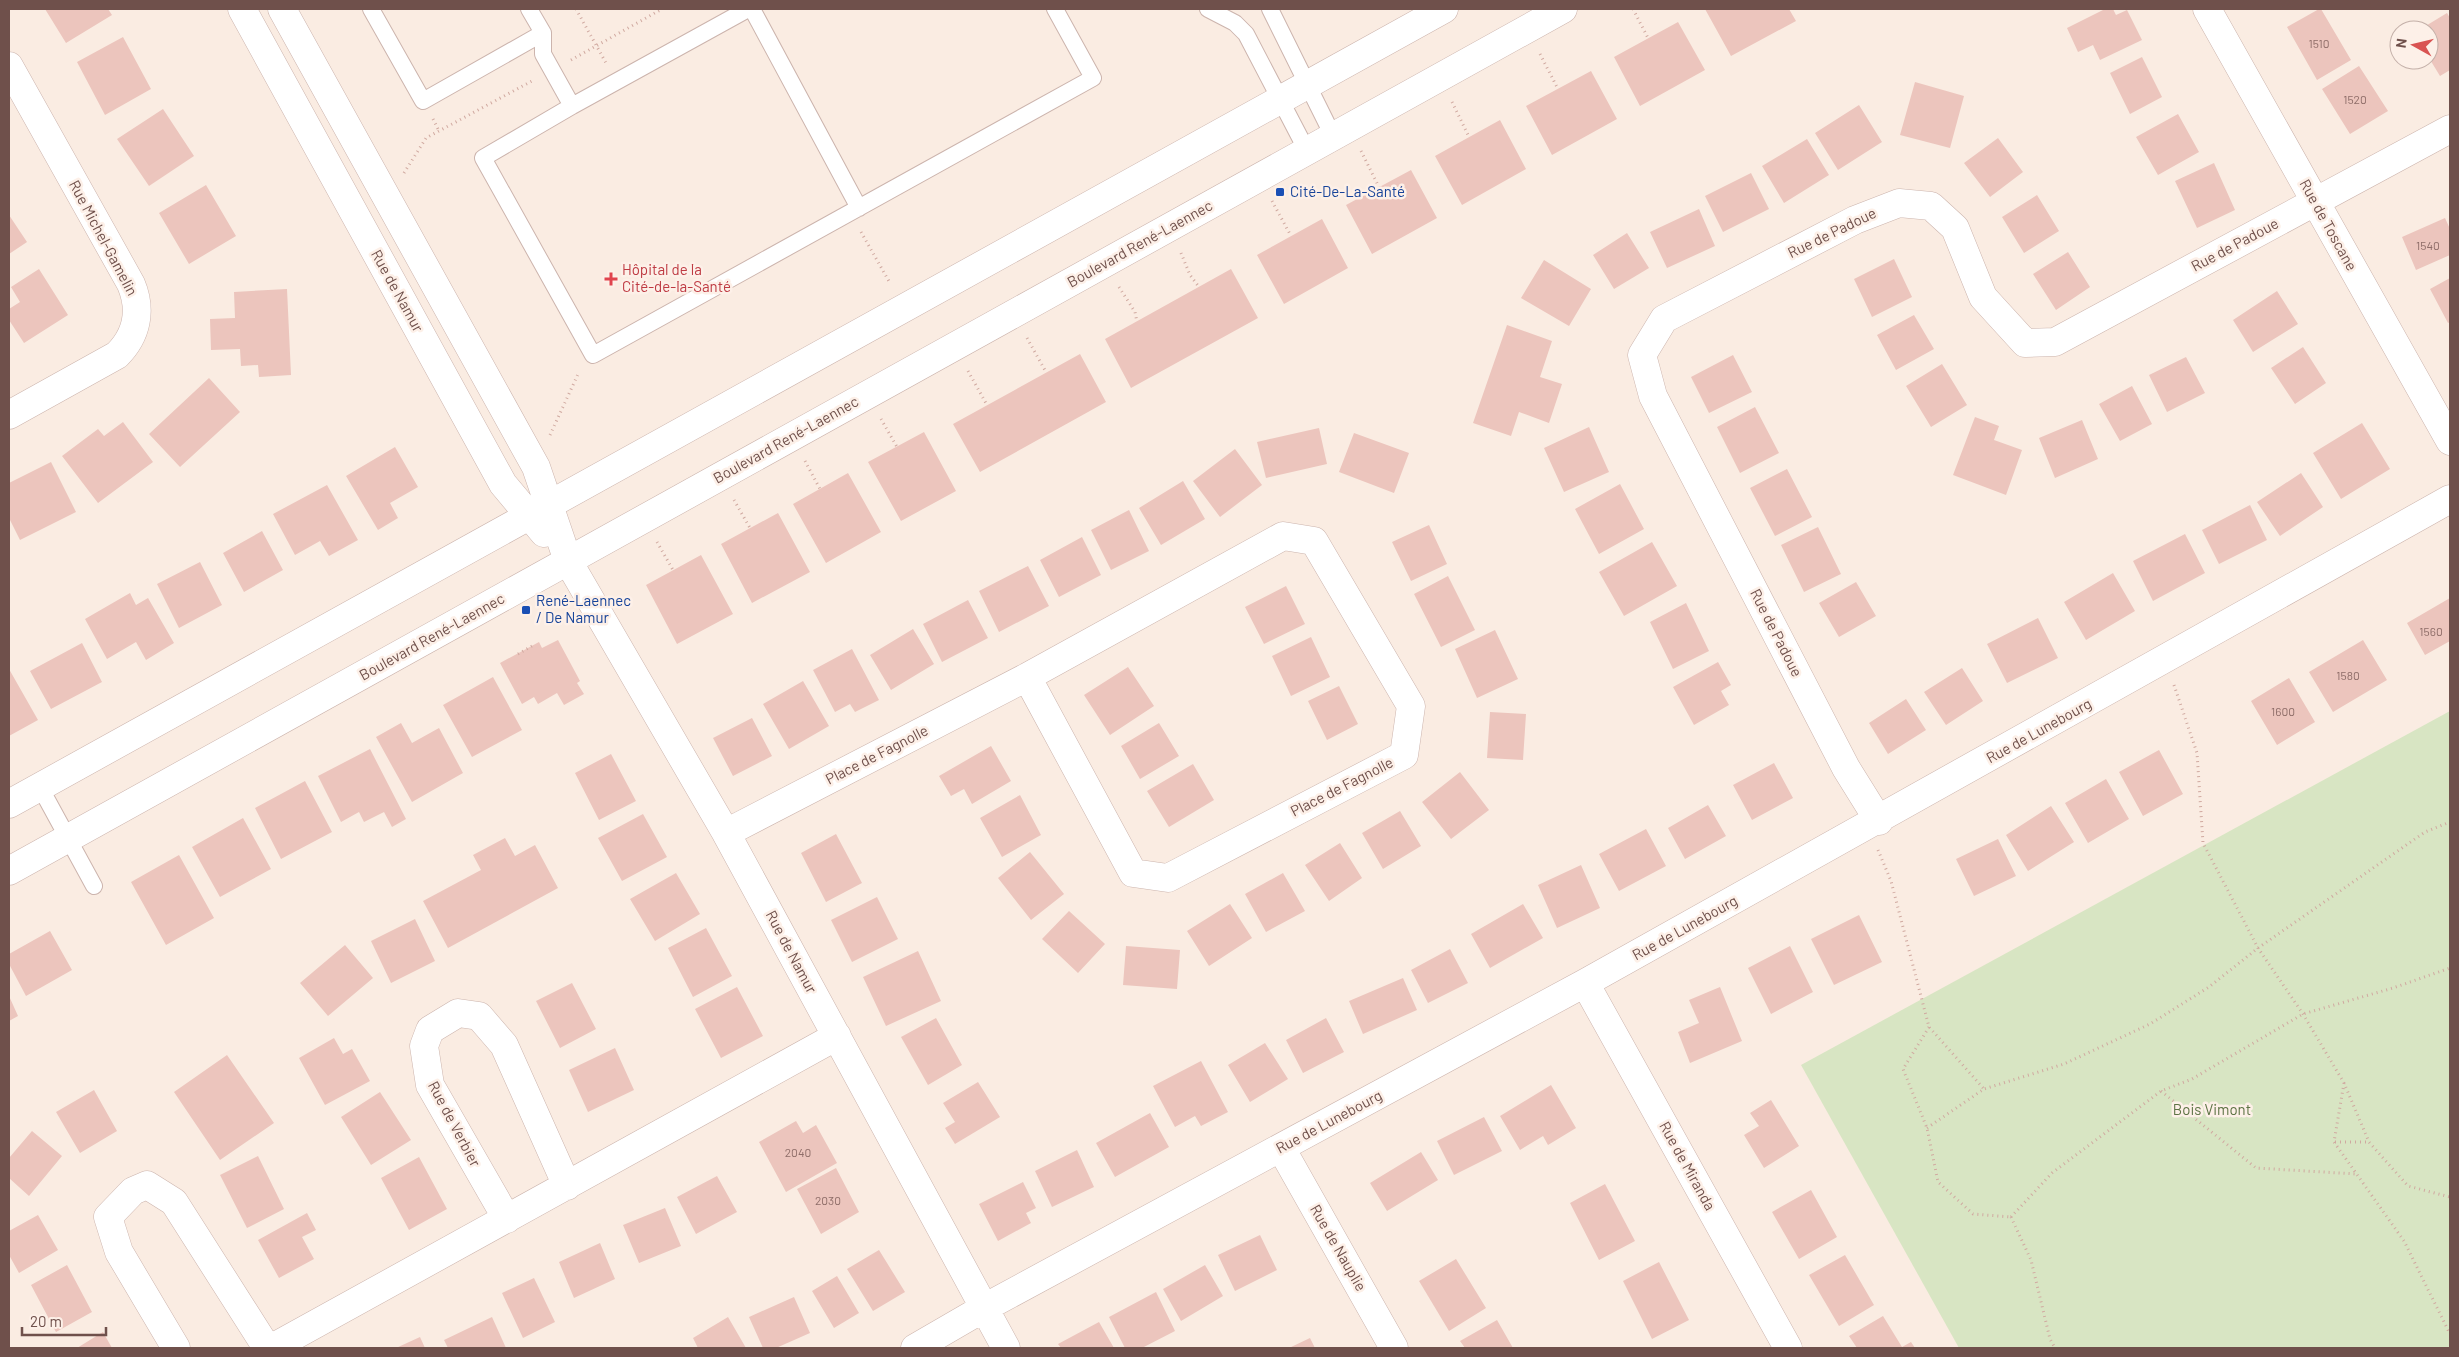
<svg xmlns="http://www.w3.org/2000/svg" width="2459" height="1357" font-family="Barlow,sans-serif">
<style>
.green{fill:#d8e5c3}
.building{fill:#ecc5bd}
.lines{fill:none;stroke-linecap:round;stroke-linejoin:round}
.service-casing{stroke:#ccb4ad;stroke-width:18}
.minor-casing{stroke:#ccb4ad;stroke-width:29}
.tertiary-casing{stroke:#ccb4ad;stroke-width:29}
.path{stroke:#d0a9a0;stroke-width:3;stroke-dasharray:1 4;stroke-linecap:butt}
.service{stroke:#fff;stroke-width:16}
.minor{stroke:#fff;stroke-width:28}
.tertiary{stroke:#fff;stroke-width:28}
.transit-dot{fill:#1a4fb4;stroke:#fdf0e8;stroke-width:2}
.health-dot{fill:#e0444e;stroke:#fdf0e8;stroke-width:2}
.labels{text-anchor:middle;stroke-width:5;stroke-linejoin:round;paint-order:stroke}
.number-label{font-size:12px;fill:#8e6d68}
.transit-label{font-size:15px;fill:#164399;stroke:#fdf0e8;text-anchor:start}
.street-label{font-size:15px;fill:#6f504b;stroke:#fdf0e8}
.health-label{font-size:15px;fill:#be3a42;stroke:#fdf0e8;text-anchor:start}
.park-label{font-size:15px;fill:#5d7344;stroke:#fdf0e8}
</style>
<rect width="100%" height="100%" fill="#faece2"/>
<path class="green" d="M2450,711v637h-491l-158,-283z"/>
<path class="building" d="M45,9h63l4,6 -46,28z
M1705,9h84l7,12 -65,35z
M2105,9h8l3,6 11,-5 15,30 -42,20 -7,-15 -15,7 -11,-24z
M2319,9h2l30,51 -34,20 -30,-53z
M2447,13l3,5v52l-10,6 -11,-18v-28h-10z
M1678,22l27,48 -65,36 -26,-49z
M123,37l28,52 -46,26 -28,-53z
M2142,57l20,40 -32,17 -20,-41z
M2359,66l29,45 -38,23 -28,-45z
M1591,71l26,48 -65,36 -26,-49z
M1915,82l49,14 -14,52 -50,-13z
M1859,105l23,37 -44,28 -23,-37z
M163,109l31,47 -45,30 -32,-47z
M2178,114l21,38 -41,23 -22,-38z
M1500,120l26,49 -64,36 -27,-49z
M1998,138l25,34 -33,25 -26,-34z
M1807,139l22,36 -45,28 -22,-37z
M2214,163l21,47 -38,18 -22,-47z
M1411,170l26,48 -65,36 -26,-49z
M1751,173l18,36 -46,23 -18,-36z
M206,185l30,51 -47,28 -30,-51z
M2037,195l22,36 -35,22 -22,-36z
M1699,209l16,37 -48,22 -17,-36z
M9,215l18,27 -18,12z
M2445,218l5,11v26l-34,15 -14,-33z
M1322,219l26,49 -64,36 -27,-49z
M1627,233l22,35 -35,21 -21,-34z
M2068,252l22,35 -34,23 -23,-36z
M1894,259l18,38 -40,20 -18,-38z
M1544,260l47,29 -22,37 -48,-28z
M39,269l29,46 -44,28 -15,-23v-11l11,-7 -9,-15z
M1231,269l27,49 -127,70 -26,-49z
M2450,278v44l-2,1 -18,-34z
M287,289l4,86 -32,2 -1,-12 -17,1 -1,-17 -29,1 -1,-31 25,-1 -1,-26z
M2277,291l21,33 -45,28 -20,-32z
M1914,315l20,34 -38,21 -19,-35z
M1507,325l45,16 -12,36 22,7 -13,39 -30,-11 -8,24 -38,-13z
M2303,347l23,36 -31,21 -24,-36z
M1080,354l26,48 -126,70 -27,-48z
M1733,355l19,37 -43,21 -18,-36z
M2186,357l19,36 -38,19 -18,-37z
M1942,364l25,41 -36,22 -25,-41z
M209,378l31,34 -60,55 -31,-33z
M2132,386l20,38 -32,17 -21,-37z
M1755,407l24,46 -39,20 -23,-46z
M1975,417l24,9 -5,14 28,10 -16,45 -53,-20z
M2082,420l16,39 -43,19 -16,-40z
M123,422l30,40 -55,41 -36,-47 36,-27 6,7z
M2362,423l28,46 -49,30 -28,-46z
M1589,427l20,45 -45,20 -20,-44z
M1319,428l8,36 -61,14 -9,-36z
M924,432l32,59 -55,30 -33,-59z
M1354,433l55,20 -15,40 -55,-21z
M395,447l23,40 -28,16 8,15 -20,12 -32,-54z
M1235,449l27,36 -42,32 -27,-36z
M51,462l25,50 -56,28 -11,-22v-35z
M1787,469l25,48 -37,19 -25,-48z
M848,473l33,59 -55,31 -33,-59z
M2301,473l22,34 -43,29 -23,-34z
M1183,481l22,38 -44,26 -22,-37z
M1620,484l24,45 -45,25 -24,-45z
M327,485l31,55 -29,16 -9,-15 -25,14 -22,-41z
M2250,505l17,35 -48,24 -17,-34z
M1129,510l20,41 -38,19 -20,-40z
M778,513l32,59 -58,31 -31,-59z
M1429,525l18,39 -36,17 -19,-39z
M1818,527l23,47 -37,18 -23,-47z
M262,531l21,39 -39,22 -21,-39z
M2185,534l20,39 -52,28 -20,-40z
M1082,537l19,38 -42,22 -19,-37z
M1652,542l25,44 -53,30 -25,-44z
M701,555l32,59 -56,30 -31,-59z
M200,562l22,43 -43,23 -22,-44z
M1028,566l21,40 -50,26 -20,-41z
M2113,573l22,38 -49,29 -22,-38z
M1448,576l27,54 -34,17 -27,-53z
M1856,582l20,34 -37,21 -20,-34z
M1286,586l19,38 -41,20 -19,-37z
M130,593l6,12 12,-7 26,45 -28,17 -10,-18 -29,17 -22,-40z
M2450,598v43l-25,14 -18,-32z
M968,600l20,38 -46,24 -19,-38z
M1686,603l23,48 -36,18 -23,-47z
M2038,618l20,40 -51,25 -20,-39z
M913,629l21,35 -43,26 -21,-35z
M1495,630l23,49 -41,19 -22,-49z
M1311,637l19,40 -39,19 -19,-40z
M558,640l22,41 -3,2 7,11 -20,11 -7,-12 -19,11 -4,-7 -12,7 -22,-41 39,-21 3,6z
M2363,640l24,40 -54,32 -24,-40z
M82,643l20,39 -51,27 -21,-38z
M852,649l27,51 -24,12 -5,-8 -15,8 -22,-42z
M1718,662l13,23 -10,6 8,14 -35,20 -21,-38z
M1128,667l26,39 -44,29 -26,-40z
M1962,668l21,33 -37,24 -22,-33z
M9,669l29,51 -29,16z
M493,677l29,53 -50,27 -29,-52z
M2289,678l26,44 -38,23 -26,-44z
M803,681l26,45 -40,23 -26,-45z
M1339,686l19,38 -31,16 -19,-39z
M1906,699l20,31 -38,24 -19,-31z
M1490,712l36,2 -3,46 -36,-2z
M752,718l20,38 -39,20 -20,-38z
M401,723l11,20 27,-15 24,45 -51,29 -36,-65z
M1159,723l20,33 -39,23 -19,-33z
M991,746l20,35 -39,23 -8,-15 -13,7 -12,-20z
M370,749l36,70 -14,8 -8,-15 -20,10 -5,-10 -18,10 -23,-46z
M2159,750l24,44 -40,22 -24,-44z
M611,754l25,47 -37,19 -24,-47z
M1774,763l19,35 -41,22 -19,-35z
M1193,764l21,36 -45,27 -22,-36z
M1460,772l29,38 -38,29 -29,-37z
M2106,779l23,40 -41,24 -23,-40z
M305,781l27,51 -51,27 -26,-51z
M1020,795l21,40 -39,22 -22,-39z
M1708,805l18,31 -41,23 -17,-31z
M2051,806l23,36 -46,29 -22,-36z
M1400,811l21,35 -38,23 -21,-36z
M643,814l24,43 -45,24 -24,-43z
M243,818l28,51 -51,28 -28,-50z
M1646,829l20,37 -47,25 -20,-37z
M836,834l26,49 -36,19 -25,-49z
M505,838l10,18 20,-11 23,43 -110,60 -25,-47 58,-31 -8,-15z
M1998,839l18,37 -42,20 -18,-37z
M1340,843l22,35 -33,23 -24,-36z
M1030,852l34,42 -33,26 -33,-42z
M179,855l35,63 -48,27 -35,-63z
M1581,865l19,43 -43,20 -19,-43z
M676,873l24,41 -45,27 -25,-42z
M1283,873l22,38 -39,21 -21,-38z
M877,897l21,42 -46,23 -21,-42z
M1230,904l22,34 -43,28 -22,-35z
M1523,904l20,34 -53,30 -19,-34z
M1069,911l36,33 -27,29 -36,-34z
M1859,915l23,47 -48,23 -23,-46z
M415,919l20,42 -44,22 -20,-42z
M706,928l26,48 -39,21 -25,-49z
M50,931l22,39 -46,26 -17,-32v-10z
M345,945l28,33 -45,38 -28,-33z
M1126,946l54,4 -3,39 -54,-4z
M1790,946l23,46 -42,22 -23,-46z
M1450,949l18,34 -40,20 -17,-33z
M918,951l23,50 -55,25 -23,-49z
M1403,978l14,32 -54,24 -14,-33z
M572,983l24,46 -36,19 -24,-47z
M737,987l26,49 -42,22 -26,-49z
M1720,987l22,54 -52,22 -12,-31 21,-9 -10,-23z
M9,996l9,20 -9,5z
M936,1018l26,47 -34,20 -27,-48z
M1326,1018l18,34 -41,21 -17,-33z
M334,1038l9,16 9,-5 18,32 -45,24 -26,-47z
M1265,1043l23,36 -38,23 -22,-37z
M615,1048l19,42 -46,22 -19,-42z
M227,1055l47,68 -54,37 -46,-68z
M1201,1061l27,51 -27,14 -6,-10 -20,11 -22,-41z
M978,1082l22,35 -45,27 -10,-16 10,-6 -12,-19z
M1551,1085l25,43 -28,17 -5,-9 -23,14 -20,-34z
M94,1090l23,41 -37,22 -24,-41z
M380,1092l31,48 -40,25 -30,-48z
M1771,1100l28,46 -35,22 -20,-33 15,-9 -9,-13z
M1150,1113l19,34 -54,30 -19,-34z
M1484,1117l18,34 -48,24 -17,-34z
M796,1121l7,12 13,-8 21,38 -51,29 -27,-50z
M32,1131l30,25 -33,40 -20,-18v-20z
M1077,1150l17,37 -42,20 -17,-36z
M1421,1152l17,28 -51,31 -17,-28z
M258,1156l26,53 -37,19 -27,-53z
M419,1157l28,52 -38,21 -28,-52z
M836,1168l23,44 -38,22 -24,-45z
M717,1176l20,36 -41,22 -19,-37z
M1023,1182l13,26 -10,5 5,10 -33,18 -19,-37z
M1605,1184l30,57 -36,19 -29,-57z
M1811,1190l26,47 -38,22 -27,-47z
M665,1208l16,38 -42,17 -16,-38z
M307,1213l9,17 -14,7 12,22 -35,19 -21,-38z
M38,1215l20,35 -39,23 -10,-18v-24z
M1260,1235l17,35 -42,21 -17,-36z
M600,1243l15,36 -41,19 -15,-36z
M879,1250l26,42 -32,19 -26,-42z
M1845,1255l29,50 -35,21 -30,-51z
M1456,1259l30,49 -37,23 -30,-50z
M1659,1262l30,58 -37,19 -29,-58z
M67,1265l25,47 -36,20 -25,-47z
M1205,1265l18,31 -42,25 -18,-32z
M837,1276l22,37 -25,15 -22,-37z
M534,1278l21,44 -32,16 -21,-45z
M1156,1292l19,39 -33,17h-17l-16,-31z
M794,1297l16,36 -34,15h-13l-14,-31z
M1883,1316l19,31 9,-5 4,6h-58l-8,-12z
M492,1317l14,31h-58l-4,-8z
M728,1317l18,31h-48l-5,-10z
M1497,1320l16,28h-48l-5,-7z
M1099,1322l15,26h-53l-3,-4z
M103,1332l9,16h-35z
M420,1337l5,11h-29z
M1310,1338l5,10h-26z"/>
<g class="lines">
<g class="service-casing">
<path id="service" d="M371,9l52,92 120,-68 -14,-24
M748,9l-176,97 -89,52 110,197 500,-277 -38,-69
M752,9l107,199
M1208,9l27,14 11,11 61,117
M1270,9l63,127
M543,33v21l29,52
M40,787l54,99"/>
</g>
<g class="minor-casing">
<path id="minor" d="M242,9l261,475 41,49
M282,9l254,458 32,94 158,272 280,515
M2207,9l243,432
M9,66l122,218c11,26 6,51 -14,71l-108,60
M1879,821l-33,-53 -193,-372 -11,-41 22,-36 191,-99 44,-17 32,3 24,22 28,69 42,46 30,-1 395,-213
M726,833l301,-156 256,-141 31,5 97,165 -7,49 -236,123 -35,-5 -106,-196
M1585,983l203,365
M1281,1148l113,200
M507,1219l-77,-134 -6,-39 6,-16 28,-17 21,3 25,29 63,141
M176,1348l-57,-96 -11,-35 25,-26 14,-6 27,17 93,146
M272,1348l565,-312
M915,1348l69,-40 601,-325 865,-484"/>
</g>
<g class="tertiary-casing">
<path id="tertiary" d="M9,804l1435,-795
M9,871l1554,-862"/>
</g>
<path class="path" d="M576,9l30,54
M1633,9l15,29
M1540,54l18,35
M571,60l91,-51
M1452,102l17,35
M433,119l6,12
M1361,151l18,36
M404,173l22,-35 106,-57
M1272,201l19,35
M861,232l29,51
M1181,253l9,22 9,12
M1119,287l16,25 2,10
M1027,338l19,34
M968,371l19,34
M881,419l16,28
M550,435l29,-63
M805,461l15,28
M734,500l16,28
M657,542l16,28
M518,654l14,-8
M2174,685l23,68 6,90 55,105 45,66 41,69 25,59 39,44 42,11
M1878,850l13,31 38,146 55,62
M1929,1027l-26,42 24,59 11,54 35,32 38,3
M2344,1083l-10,59 70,99 46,93
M2161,1091l95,77 100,6
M1927,1128l57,-39 80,-25 86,-40 59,-37 49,-39 167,-116 25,-10
M2335,1142h34
M2011,1217l41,-44 109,-82 31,-12 111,-65 90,-26 57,-20
M2011,1217l20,43 19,79 5,9"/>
<use href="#service" class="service"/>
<use href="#minor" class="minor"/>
<use href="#tertiary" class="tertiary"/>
</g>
<g class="transit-dot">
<rect x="1275" y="187" width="10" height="10" rx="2.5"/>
<rect x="521" y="605" width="10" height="10" rx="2.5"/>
</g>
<path class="health-dot" d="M608.5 271.5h5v5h5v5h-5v5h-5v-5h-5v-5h5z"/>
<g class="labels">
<g class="number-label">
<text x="2319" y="48">1510</text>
<text x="2355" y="104">1520</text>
<text x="2428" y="250">1540</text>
<text x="2431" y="636">1560</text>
<text x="2348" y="680">1580</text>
<text x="2283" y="716">1600</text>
<text x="798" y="1157">2040</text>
<text x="828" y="1205">2030</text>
</g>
<g class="transit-label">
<text x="1290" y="197">Cité-De-La-Santé</text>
<text x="536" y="606">René-Laennec<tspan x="536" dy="17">/ De Namur</tspan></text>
</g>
<g class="street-label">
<text transform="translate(2328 225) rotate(61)" y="5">Rue de Toscane</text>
<text transform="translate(1832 233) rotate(-26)" y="5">Rue de Padoue</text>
<text transform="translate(103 238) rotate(62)" y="5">Rue Michel-Gamelin</text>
<text transform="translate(1140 244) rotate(-29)" y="5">Boulevard René-Laennec</text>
<text transform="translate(2235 245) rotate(-28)" y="5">Rue de Padoue</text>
<text transform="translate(397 291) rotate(61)" y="5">Rue de Namur</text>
<text transform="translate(786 440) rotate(-29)" y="5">Boulevard René-Laennec</text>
<text transform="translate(1776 633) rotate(63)" y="5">Rue de Padoue</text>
<text transform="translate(432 637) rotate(-29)" y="5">Boulevard René-Laennec</text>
<text transform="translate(2039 731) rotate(-29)" y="5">Rue de Lunebourg</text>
<text transform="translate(877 755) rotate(-27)" y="5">Place de Fagnolle</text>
<text transform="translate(1342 787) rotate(-27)" y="5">Place de Fagnolle</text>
<text transform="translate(1685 928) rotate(-29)" y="5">Rue de Lunebourg</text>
<text transform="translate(791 952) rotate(62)" y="5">Rue de Namur</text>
<text transform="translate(1329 1122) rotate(-28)" y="5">Rue de Lunebourg</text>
<text transform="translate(454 1124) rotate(62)" y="5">Rue de Verbier</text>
<text transform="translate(1687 1166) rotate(61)" y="5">Rue de Miranda</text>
<text transform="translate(1338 1248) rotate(60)" y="5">Rue de Nauplie</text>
</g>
<g class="health-label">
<text x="622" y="275">Hôpital de la<tspan x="622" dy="17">Cité-de-la-Santé</tspan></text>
</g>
<g class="park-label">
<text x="2212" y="1115">Bois Vimont</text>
</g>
</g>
<rect width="2459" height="1357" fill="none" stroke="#6f504b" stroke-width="20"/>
<g transform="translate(2414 45) rotate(278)"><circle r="24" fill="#fdf0e8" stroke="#c4b0a9"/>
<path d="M0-4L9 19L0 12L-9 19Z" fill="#d95352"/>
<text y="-8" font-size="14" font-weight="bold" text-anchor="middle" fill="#6f504b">N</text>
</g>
<path d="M22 1327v8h84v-8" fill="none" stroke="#6f504b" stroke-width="2.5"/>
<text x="30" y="1327" font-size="15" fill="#6f504b" stroke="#fdf0e8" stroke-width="4" paint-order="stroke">20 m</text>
</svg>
